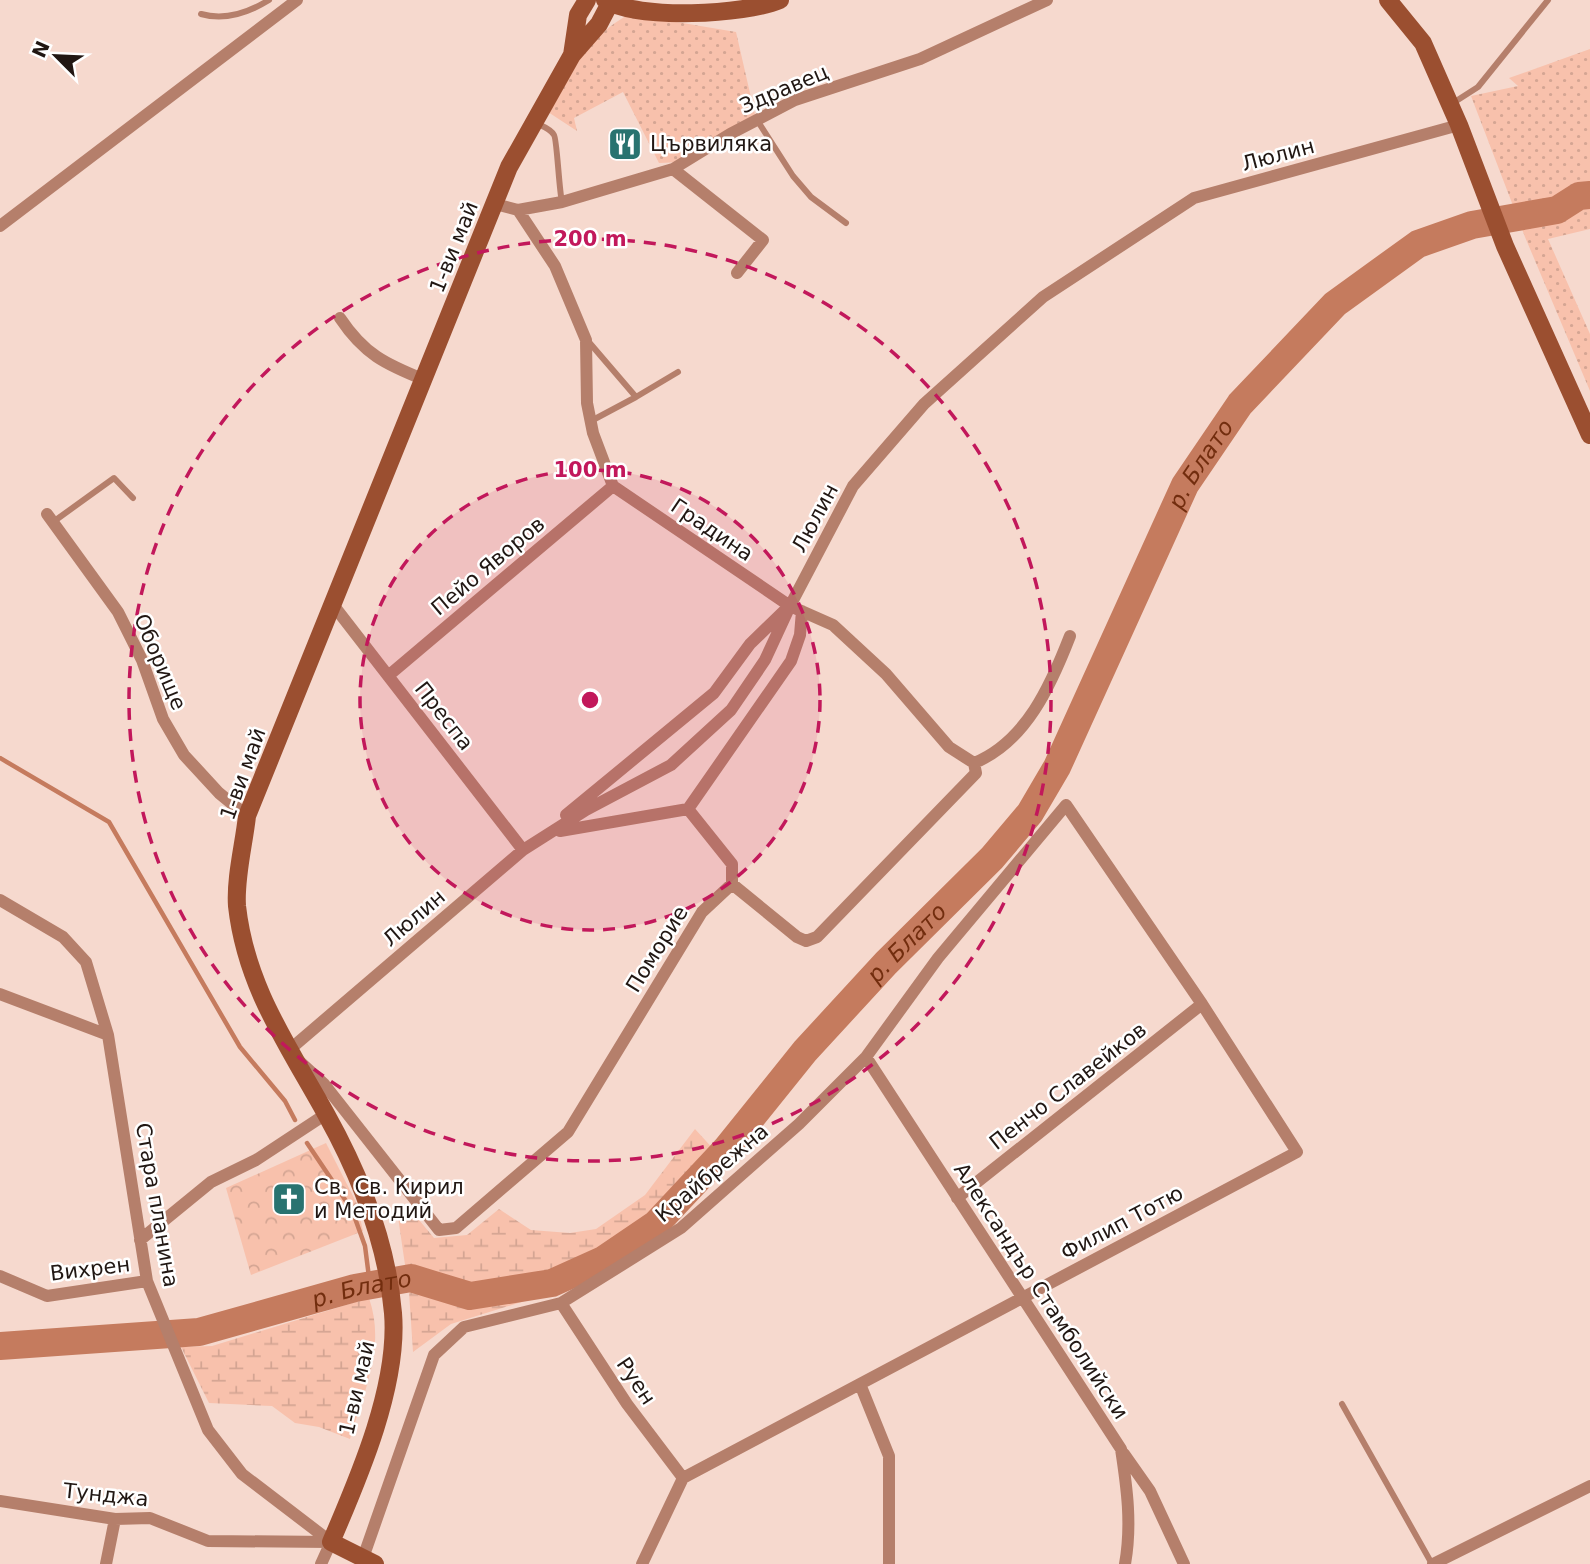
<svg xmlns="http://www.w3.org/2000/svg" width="1590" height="1564" font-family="'DejaVu Sans',sans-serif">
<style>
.grass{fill:url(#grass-dots)}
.forest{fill:url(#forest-crowns)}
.wetland{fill:url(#wetland-marsh)}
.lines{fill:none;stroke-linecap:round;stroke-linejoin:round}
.stream{stroke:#c57b5e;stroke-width:4.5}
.river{stroke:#c57b5e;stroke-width:28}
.lane{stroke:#b57f6b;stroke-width:6}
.street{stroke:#b57f6b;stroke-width:12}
.secondary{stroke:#9b4f30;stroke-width:18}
.ring{fill:none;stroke:#c2185b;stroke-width:3.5;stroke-dasharray:12 9}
.labels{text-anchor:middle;stroke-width:5;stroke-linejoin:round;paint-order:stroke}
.street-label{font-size:21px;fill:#211713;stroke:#fff}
.poi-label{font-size:21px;fill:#211713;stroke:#fff;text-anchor:start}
.water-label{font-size:23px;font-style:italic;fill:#722d0e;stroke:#fff}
.centre{fill:#c2185b;stroke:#fff;stroke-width:3.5}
.ring-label{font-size:21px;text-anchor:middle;font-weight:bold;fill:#c2185b;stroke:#fff;stroke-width:5;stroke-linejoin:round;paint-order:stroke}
</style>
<defs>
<pattern id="grass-dots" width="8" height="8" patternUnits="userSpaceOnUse" patternTransform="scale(1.75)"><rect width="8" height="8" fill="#f8c1ac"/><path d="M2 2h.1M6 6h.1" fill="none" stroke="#d4a593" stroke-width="1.8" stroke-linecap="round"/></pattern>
<pattern id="forest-crowns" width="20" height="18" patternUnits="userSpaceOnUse" patternTransform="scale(1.75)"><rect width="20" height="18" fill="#f8c1ac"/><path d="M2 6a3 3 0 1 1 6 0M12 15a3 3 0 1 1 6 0" fill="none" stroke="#d4a593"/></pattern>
<pattern id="wetland-marsh" width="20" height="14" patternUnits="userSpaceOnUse" patternTransform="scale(1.75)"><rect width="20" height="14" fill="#f8c1ac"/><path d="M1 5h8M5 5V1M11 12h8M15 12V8" fill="none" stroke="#d4a593"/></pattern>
</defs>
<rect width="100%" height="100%" fill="#f6d9ce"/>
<path class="grass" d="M629,14l107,18 19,83 -72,47 -24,1 -36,-71 -49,26 3,13 -29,-19c23,-44 37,-72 81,-98z
M1590,49v180l-42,10 42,95v57l-65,-154 -54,-141 47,-10 -9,-8z"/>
<path class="forest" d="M326,1143l31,61 6,27 -112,44 -25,-87z"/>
<path class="wetland" d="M695,1129l33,36 -64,66 -98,57 -115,36 -38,28 -4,-60 -11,-75 12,-8 24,29 33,-3 32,-26 32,21 39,3 26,-4 49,-34z
M369,1298c17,49 -5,93 -19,141l-31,-12 -24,-4 -23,-17 -63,-3 -28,-56 31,-1z"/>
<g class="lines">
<path class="stream" d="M0,758l109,64 131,225 45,54 10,19
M307,1143l45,67 13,36 5,39"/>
<path class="river" id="s1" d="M0,1346l199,-14 156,-44 56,-10 59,18 82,-13 51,-23 53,-36 71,-76 78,-97 81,-88 106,-105 38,-45 27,-46 128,-282 55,-81 95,-100 83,-60 54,-19 85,-15 22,-14 11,-1"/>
<path class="lane" d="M201,14c24,7 47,-1 68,-14
M1453,103l25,-16 70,-87
M757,120l36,56 18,21 35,26
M536,123c6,3 15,6 18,12 3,4 5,55 8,67
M588,341l48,56 42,-25
M591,421l45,-24
M53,522l61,-44 19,20
M1342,1404l90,160"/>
<path class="street" d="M673,169l90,71 -26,33
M495,204l23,6 44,-8 111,-33 57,-35 65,-34 125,-41 127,-59
M518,210l37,56 31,74 1,63 6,30 20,53
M0,226l297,-226
M340,318c24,36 45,46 85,62
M613,486l177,120 43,19 53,49 63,73 25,16 2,10 -159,164 -11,4 -9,-4 -65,-53 -30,28 -134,220 -112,96 -17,2 -115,-146 -36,-33 235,-201 63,-40 85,-45 60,-55 34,-50 25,-54 63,-120 71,-82 119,-107 151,-99 265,-73
M47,514l71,98 24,48 21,59 21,36 35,38 28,23
M334,606l189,244
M388,676l225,-190
M974,763c52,-21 77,-78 96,-127
M688,809l44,55v20
M566,815l148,-122 36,-49 34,-33
M560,831l128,-22 103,-148 9,-26 2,-24
M0,900l63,37 23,25 22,73 39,246 61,149 34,44 89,68
M0,994l108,41
M866,1057l255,392c6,39 11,76 4,115
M957,1198l245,-194
M140,1240l71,-58 45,-22 70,-46
M0,1276l47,20 100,-15
M561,1303l66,101 56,74
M860,1384l29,72v108
M1124,1454l26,37 34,73
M0,1501l115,18 35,-1 58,23 123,1
M363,1558l71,-203 30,-28 97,-24 120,-75 118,-104 67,-67 72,-99 128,-153 136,199 95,148 -614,326 -41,86
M106,1564l9,-45
M321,1564l10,-22
M1433,1564l157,-78"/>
<path class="secondary" d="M605,0c34,20 139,15 175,0
M1388,0l35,43 36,82 46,121 85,189
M572,55l6,-40 9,-15
M375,1564l-44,-22c28,-65 68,-157 62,-229 -6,-70 -33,-138 -67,-199 -38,-69 -80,-127 -89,-208 -2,-28 7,-62 10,-90l262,-649 63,-112 27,-31 11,-21"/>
</g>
<circle cx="590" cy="700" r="230" fill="#c2185b" fill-opacity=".12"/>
<g class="ring">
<circle cx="590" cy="700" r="230"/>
<circle cx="590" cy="700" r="461"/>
</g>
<defs>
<g id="restaurant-square" transform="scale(1.75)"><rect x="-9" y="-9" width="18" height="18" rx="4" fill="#297370" stroke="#fff"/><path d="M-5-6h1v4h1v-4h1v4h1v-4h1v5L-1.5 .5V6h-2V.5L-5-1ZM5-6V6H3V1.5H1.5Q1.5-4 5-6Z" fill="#fff"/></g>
<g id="church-square" transform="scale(1.75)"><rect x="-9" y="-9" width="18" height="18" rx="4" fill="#297370" stroke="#fff"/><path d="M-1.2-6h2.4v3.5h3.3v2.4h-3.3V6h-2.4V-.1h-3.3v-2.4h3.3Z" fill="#fff"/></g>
</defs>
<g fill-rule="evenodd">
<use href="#restaurant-square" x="625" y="144"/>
<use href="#church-square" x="289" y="1199"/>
</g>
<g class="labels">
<g class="street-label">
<text transform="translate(784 89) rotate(-23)" y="7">Здравец</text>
<text transform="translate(1278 155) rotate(-15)" y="7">Люлин</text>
<text transform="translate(454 247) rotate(-68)" y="7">1-ви май</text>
<text transform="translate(815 518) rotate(-62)" y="7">Люлин</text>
<text transform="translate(712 530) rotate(34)" y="7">Градина</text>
<text transform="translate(488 566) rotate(-40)" y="7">Пейо Яворов</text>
<text transform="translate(160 662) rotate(67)" y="7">Оборище</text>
<text transform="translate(444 716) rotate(52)" y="7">Преспа</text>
<text transform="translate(243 774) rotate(-70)" y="7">1-ви май</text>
<text transform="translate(414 918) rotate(-41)" y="7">Люлин</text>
<text transform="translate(657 949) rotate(-58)" y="7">Поморие</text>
<text transform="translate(1068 1086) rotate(-38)" y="7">Пенчо Славейков</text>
<text transform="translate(712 1173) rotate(-40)" y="7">Крайбрежна</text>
<text transform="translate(157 1205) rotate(80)" y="7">Стара планина</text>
<text transform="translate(1122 1223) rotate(-28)" y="7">Филип Тотю</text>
<text transform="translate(90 1269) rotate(-7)" y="7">Вихрен</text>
<text transform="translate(1041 1291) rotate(57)" y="7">Александър Стамболийски</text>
<text transform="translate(636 1381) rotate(56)" y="7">Руен</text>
<text transform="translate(357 1388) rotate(-77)" y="7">1-ви май</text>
<text transform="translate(106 1495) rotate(6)" y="7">Тунджа</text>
</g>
<g class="poi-label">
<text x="650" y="151">Цървиляка</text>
<text x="314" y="1194">Св. Св. Кирил<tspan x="314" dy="24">и Методий</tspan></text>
</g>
<g class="water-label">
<text dy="8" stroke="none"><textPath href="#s1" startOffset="1628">р. Блато</textPath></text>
<text dy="8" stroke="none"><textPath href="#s1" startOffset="1060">р. Блато</textPath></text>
<text dy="8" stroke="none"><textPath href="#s1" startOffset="368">р. Блато</textPath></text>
</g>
</g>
<circle cx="590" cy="700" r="10" class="centre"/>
<g class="ring-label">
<text x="590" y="246">200 m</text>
<text x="590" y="477">100 m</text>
</g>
<g transform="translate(56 56) rotate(294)" stroke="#ffffff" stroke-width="5" paint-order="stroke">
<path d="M0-5L12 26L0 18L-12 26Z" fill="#211713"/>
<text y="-10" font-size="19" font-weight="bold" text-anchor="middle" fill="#211713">N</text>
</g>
</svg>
